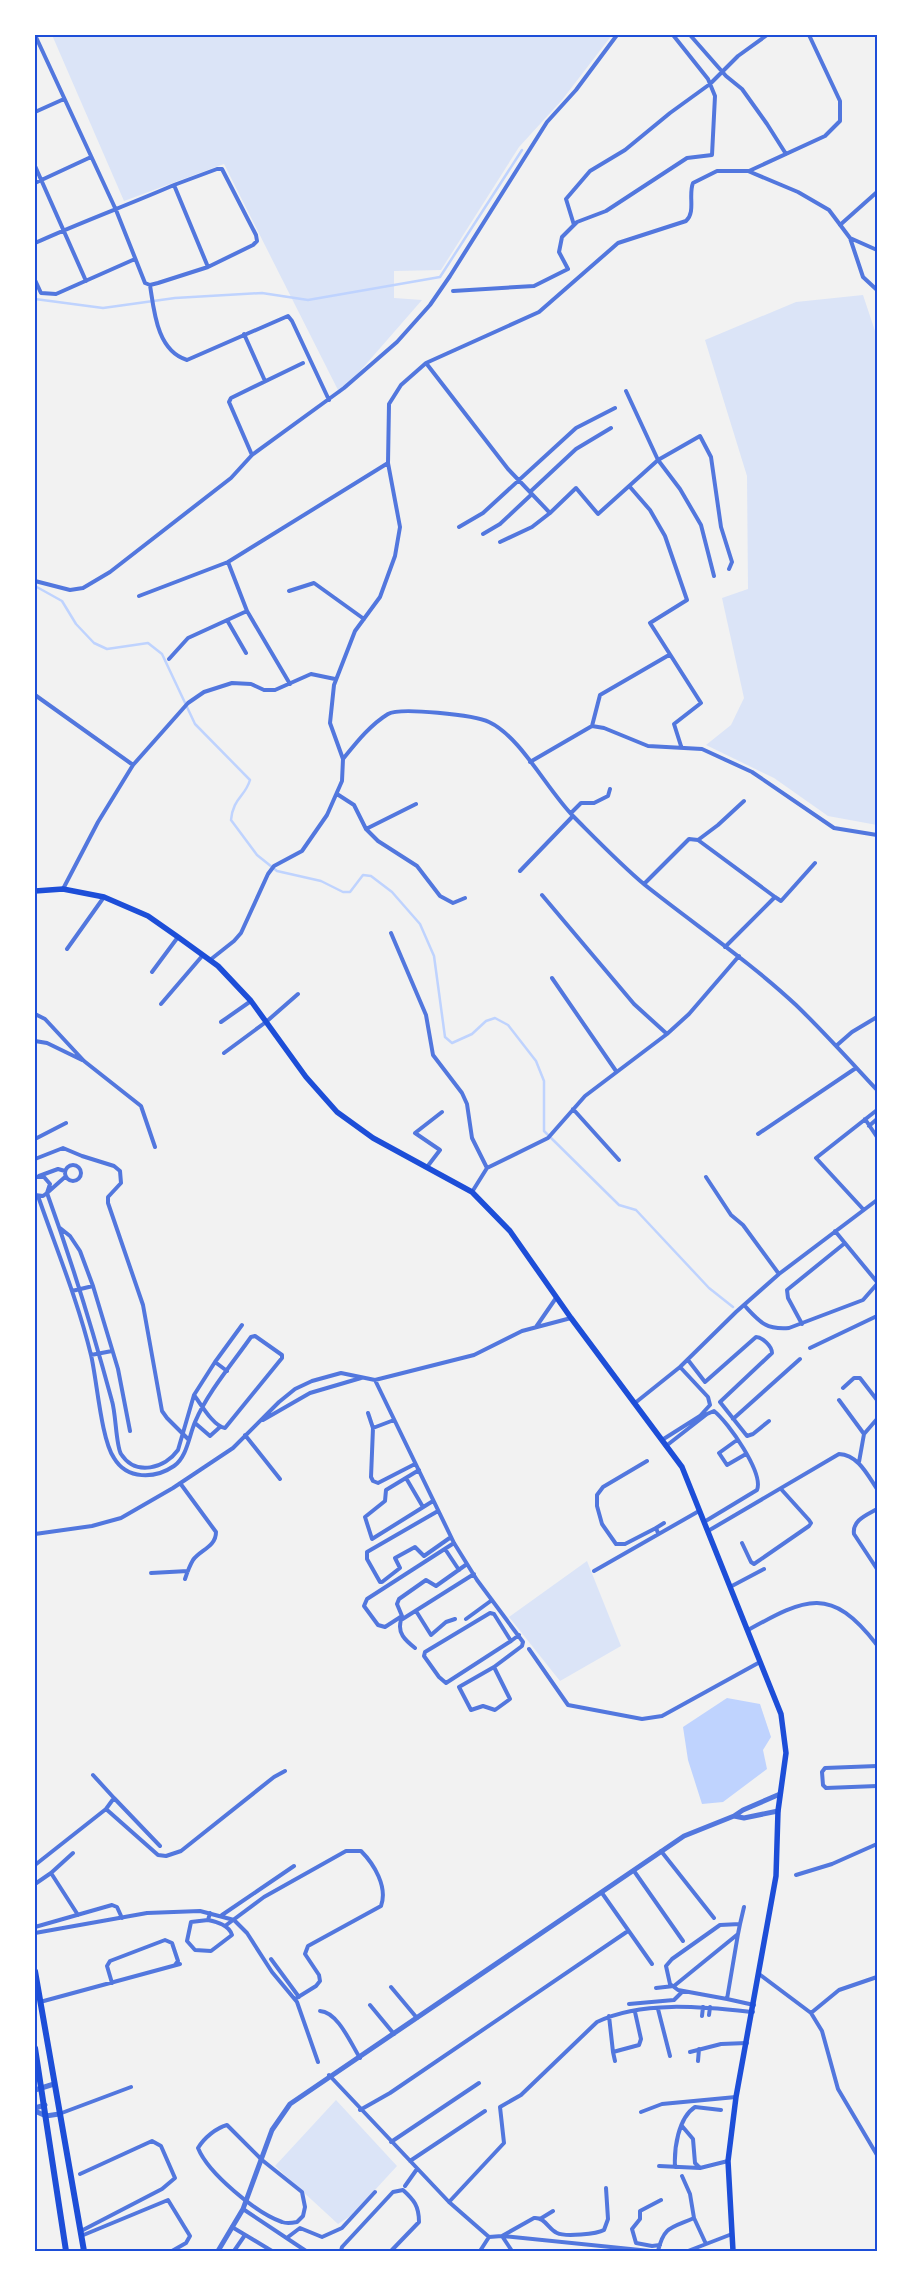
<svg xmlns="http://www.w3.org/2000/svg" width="912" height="2286" font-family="Roboto,sans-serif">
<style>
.green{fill:#dbe4f7}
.water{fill:#bfd3fe}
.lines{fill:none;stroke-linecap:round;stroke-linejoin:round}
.stream{stroke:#bfd3fe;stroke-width:2.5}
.minor{stroke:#5277de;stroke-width:4}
.tertiary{stroke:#5277de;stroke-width:5}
.secondary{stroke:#1d4ed8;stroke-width:5.5}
.primary{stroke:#1d4ed8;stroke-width:6}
.neatline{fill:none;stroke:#1d4ed8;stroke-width:2}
</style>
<rect width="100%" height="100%" fill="#f2f2f2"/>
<path class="green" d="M52,35h560l-50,65 -43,47 -78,123 -47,1v27l28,2 -82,94 -116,-230 -100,37z
M863,295l14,42v488l-49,-9 -54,-38 -68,-33 25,-20 13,-27 -22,-100 26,-9 -1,-113 -42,-136 91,-38z
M587,1561l34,85 -61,35 -51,-64z
M336,2100l61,66 -45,49 -14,9 -63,-58z"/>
<path class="water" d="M727,1698l33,6 11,33 -8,13 4,19 -44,33 -21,2 -14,-44 -5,-33z"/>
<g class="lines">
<path class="stream" d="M35,299l68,9 72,-10 87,-5 46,7 132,-23 82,-127
M35,586l27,15 14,23 18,19 13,6 41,-6 14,11 33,70 55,56c-5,17 -17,18 -19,40l26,35 20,16 44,10 22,11h7l13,-17 8,1 21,16 28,32 14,32 11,81 7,6 20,-9 14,-13 9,-3 13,7 28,36 8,20v50l75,74 17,5 73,78 24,19"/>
<path class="minor" d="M690,35l36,41 16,13 25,35 19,30
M35,112l29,-13
M35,166l51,115
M749,171l76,-35 15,-15v-20l-31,-66
M35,183l56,-26
M174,185l43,-16h5l34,66 1,6 -4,4 -45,22
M574,225l-8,-26 24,-28 35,-21 45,-37 40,-29 28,-28 29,-21
M840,225l37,-33
M850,238l27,12
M35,243c46,-21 93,-38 139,-58l34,82 -50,16 -8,2 -5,-2 -29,-73 -81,-175
M35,280l6,13 15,1 79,-35
M150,285c4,26 7,66 37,75l101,-44 4,5 37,79
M453,291l81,-5 34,-17 -9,-17 3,-15 15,-15 29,-11 81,-53 25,-3 3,-59 -7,-17 -35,-44
M244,334l21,47
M426,363l82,106 42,44 26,-25 22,26 60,-54 42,-24 11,21 10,70 11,35 -3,7
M626,391l32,69 22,29 21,36 13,51
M252,455l-23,-53 2,-4 72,-35
M630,487l20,23 15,26 22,64 -37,23 51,80 -27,21 7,22
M530,492l46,-43 35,-21
M459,527l24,-14 93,-85 39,-20
M483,534l17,-10 32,-30
M500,542l32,-15 18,-14
M228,562l19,49 43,73
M35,581l35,9 13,-2 27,-16 121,-94 21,-23 92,-67 53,-46 33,-37 20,-29 97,-154 29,-32 41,-55
M289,591l25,-8 50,36
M139,596l89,-34 160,-99
M227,620l19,33
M169,659l19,-21 59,-27
M35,695l98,70
M592,726l8,-31 69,-40
M343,759c13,-16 27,-34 45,-45 12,-7 87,1 101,8 32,15 58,68 85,95 22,22 47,48 71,68 50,40 104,76 151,120 28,27 54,56 81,85
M530,762l62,-36 12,2 44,18 54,3 50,23 82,56 43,7
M337,794l17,11 12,24 12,12 39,25 23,30 13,7 12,-5
M571,813l10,-10h13l14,-7 2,-7
M366,829l50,-25
M698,840l20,-15 26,-24
M520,871l53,-55
M644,884l45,-45 9,1 77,57
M63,889l35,-67 35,-57 55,-62 16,-11 28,-9 19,1 13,6h11l36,-16 24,5
M542,895l92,109 33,30
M391,933l35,82 7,40 29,38 5,11 5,34 15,30
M725,947l50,-50 6,4 34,-38
M67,949l37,-52
M210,960l24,-19 7,-8 27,-59 6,-8 28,-15 25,-36 15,-34 1,-22 -13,-36 4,-38 21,-54 25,-34 15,-41 5,-29 -12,-64 1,-59 12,-19 25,-22 113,-51 79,-69 68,-22c10,-9 2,-26 7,-38l24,-12h31l50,21 31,18 21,28 13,39 14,13
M152,972l26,-35
M552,978l64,93
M161,1004l42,-49
M35,1014l10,5 39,42 57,45 14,41
M221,1022l30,-21
M35,1041l12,2 35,17
M836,1046l16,-14 25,-15
M224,1053l42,-31 32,-28
M573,1109l46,51
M865,1119l12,18
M869,1126l8,-7
M758,1134l98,-66
M35,1139l31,-16
M35,1159l28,-11 19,8 32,10 6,5 1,12 -13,14v6l35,102 19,106 5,7 22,22
M65 1173a8 8 0 1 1 16 0a8 8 0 1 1-16 0Z
M427,1167l13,-17 -25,-17 27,-21
M39,1176l19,-7 7,2
M35,1177h9l6,7 -3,9 -4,3 -8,-1
M65,1177l-18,16c25,69 46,138 65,208 4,13 4,45 9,53 15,23 44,14 57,-4l16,-55 21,-33 12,9
M706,1177l25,38 12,10 36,49
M472,1192l15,-24 61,-30 37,-42 82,-62 22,-20 50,-58
M38,1196c18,52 40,105 53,159 6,25 10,84 23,103 13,22 41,21 60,8 13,-9 15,-30 21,-44 13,-30 37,-58 56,-85l4,-1 27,19v3l-57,70c-12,-2 -24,-24 -31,-33
M863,1209l-47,-51 61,-48
M60,1228l10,8 10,15 13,35 25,83 12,62
M835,1231l42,51
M72,1291l21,-5
M744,1305c15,16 21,25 45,23l74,-28 14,-16
M802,1324l-14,-26 -1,-8 58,-47
M536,1327l20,-29
M810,1348l67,-32
M91,1355l21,-4
M688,1360l17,22 51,-45c6,0 16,9 16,16l-52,49 27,34 6,-2 16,-13
M215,1362l27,-37
M375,1380l79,163 23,37 46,62 -1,4 -28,21
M843,1388l11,-10h6l17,22
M839,1400l25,34 -5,28
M635,1403l45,-36 56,-55 43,-38 98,-74
M368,1413l5,15 -2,49 2,4 5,2 37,-19
M733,1419l67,-60
M263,1420l47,-27 51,-15
M195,1423l15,13 10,-9
M373,1428l21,-8
M864,1434l13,-15
M245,1435l35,44
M662,1440l38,-24 10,-11 -2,-8 -28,-30
M737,1440l-18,13 8,12 19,-11
M666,1446l41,-32 7,-3c14,11 50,62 43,79l-53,32
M647,1461l-44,26 -6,8v11l5,18 14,20h9l31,-16 2,5
M419,1470l-33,20 -1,11 -20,16 7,22 61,-38
M406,1478l17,29
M180,1483l36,49c0,15 -16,18 -23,28 -3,5 -6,13 -8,19
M877,1509c-10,6 -25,11 -23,25l23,35
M438,1511l-71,41v7l13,23h2l18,-14 -5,-10 20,-11 9,9 27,-19
M656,1528l8,-5
M708,1531l131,-77c19,1 28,20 38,35
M35,1534l57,-8 29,-8 52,-30 60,-40 46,-46 16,-13 17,-8 29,-8 34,7 99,-25 48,-24 49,-13
M454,1543l-87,56 -3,7 14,19 7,2 17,-11 -5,-12 2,-5 27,-19 10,6 31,-22
M742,1543l9,19 3,2 55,-38 2,-3 -2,-3 -28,-31
M445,1549l14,21
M594,1571l105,-60
M151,1573l37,-2
M730,1587l34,-18
M416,1611l15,24 15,-13 9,-3
M466,1619l26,-19
M748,1630c58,-32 83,-45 129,15
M511,1641l-17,-27 -4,-1 -65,39 -1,4 15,21 7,6 65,-42 8,-6
M415,1648c-10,-8 -18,-15 -14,-28l73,-46
M529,1649l39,56 74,14 20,-3 98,-54
M494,1667l16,32 -15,11 -12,-4 -12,4 -12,-23z
M877,1766l-52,2 -3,4 1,13 3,3 51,-2
M93,1775l21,23 -8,11
M114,1798l46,48
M661,1851l53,67
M73,1853l-22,20 27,42
M35,1865l71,-56 52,46 8,1 15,-5 93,-74 11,-6
M634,1871l49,70
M796,1875l36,-11 45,-20
M35,1884l16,-11
M602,1893l50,71
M222,1915l72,-49
M208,1920c9,2 21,5 24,15l-21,16 -16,-1 -8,-9 4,-19 17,-2 2,-7
M225,1926l39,-29 82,-46h15c13,13 27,36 20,55l-73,40 -3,8 14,21 1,6 -4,5 -21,13
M35,1927l77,-22 5,2 5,11
M35,1933l112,-20 53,-2 34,9 13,13 25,39 25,30 21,60
M738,1934l-11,65 27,6
M271,1959l28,38
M759,1974l52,39 11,18 16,58 39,66
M112,1983l-5,-17 3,-5 55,-21 7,3 6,18 -3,4
M391,1987l26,31
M656,1988l18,-2 64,-52 2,-10
M727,1999l-49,-9 -8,-6 -4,-18 6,-7 48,-34 20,-1 4,-17
M40,2002l140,-38
M629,2004l45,-4 9,-9
M370,2005l24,29
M658,2009l12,47
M320,2011c18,1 31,33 40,47
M811,2013l28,-23 38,-13
M709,2015l1,-8
M609,2016l4,36 26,-7 2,-6 -6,-27
M702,2016l1,-9
M613,2052l2,9
M690,2052l31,-8 26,-1
M698,2061l1,-12
M329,2075l120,127 40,35 13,-1 148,15
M360,2110l30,-17 238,-162
M641,2112l21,-8 74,-7
M59,2114l72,-27
M227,2125l35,35 40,32 3,15 -2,9 -6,6c-5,1 -10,2 -15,0 -26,-9 -74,-49 -84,-74 6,-10 18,-20 29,-23z
M682,2126l11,13 2,24 5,5
M391,2142l88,-59
M410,2161l75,-50
M659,2166l41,2 28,-7
M675,2167c-1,-18 3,-49 20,-60l26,3
M80,2174l72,-33 9,5 14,32 -13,11 -81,42
M682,2176l8,18 4,24 12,26
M405,2186l12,-17
M449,2202l55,-59 -4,-36 21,-12 76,-73c45,-22 107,-15 156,-10
M243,2209l63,42
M540,2219l13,-8
M232,2227l40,24
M81,2236l87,-36 22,36 -4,7 -14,8
M288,2237l12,-9 22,9 20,-9 33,-36
M660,2245l-8,1 -16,-3 -4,-14 8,-10v-8l21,-11
M234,2251l11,-16
M341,2251l1,-4 51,-55 10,-2c11,10 16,16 16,32l-28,29
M480,2251l9,-14
M512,2251l-10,-15 32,-18c11,-1 14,11 23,15 8,4 40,1 47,-3l4,-11 -2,-31
M658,2251c6,-25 13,-23 36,-33
M688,2251l44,-17"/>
<path class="tertiary" d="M734,1816l9,-6 37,-16
M35,2090l19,-6
M35,2108l10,-3
M35,2111l11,5 13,-2
M218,2251l25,-42 29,-79 18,-26 394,-268 50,-20 10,2 34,-7"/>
<path class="secondary" d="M35,891l28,-2 41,8 44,19 30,21 40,29 33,35 55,76 31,35 36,26 99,54 38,39 61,87 111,149 99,247 5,39 -8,58 -2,65 -40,221 -8,64 5,90"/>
<path class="primary" d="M35,1971l49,280
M35,2048l31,203"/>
</g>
<rect width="912" height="2286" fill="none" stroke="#ffffff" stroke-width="72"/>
<rect x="36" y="36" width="840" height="2214" class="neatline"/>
</svg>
